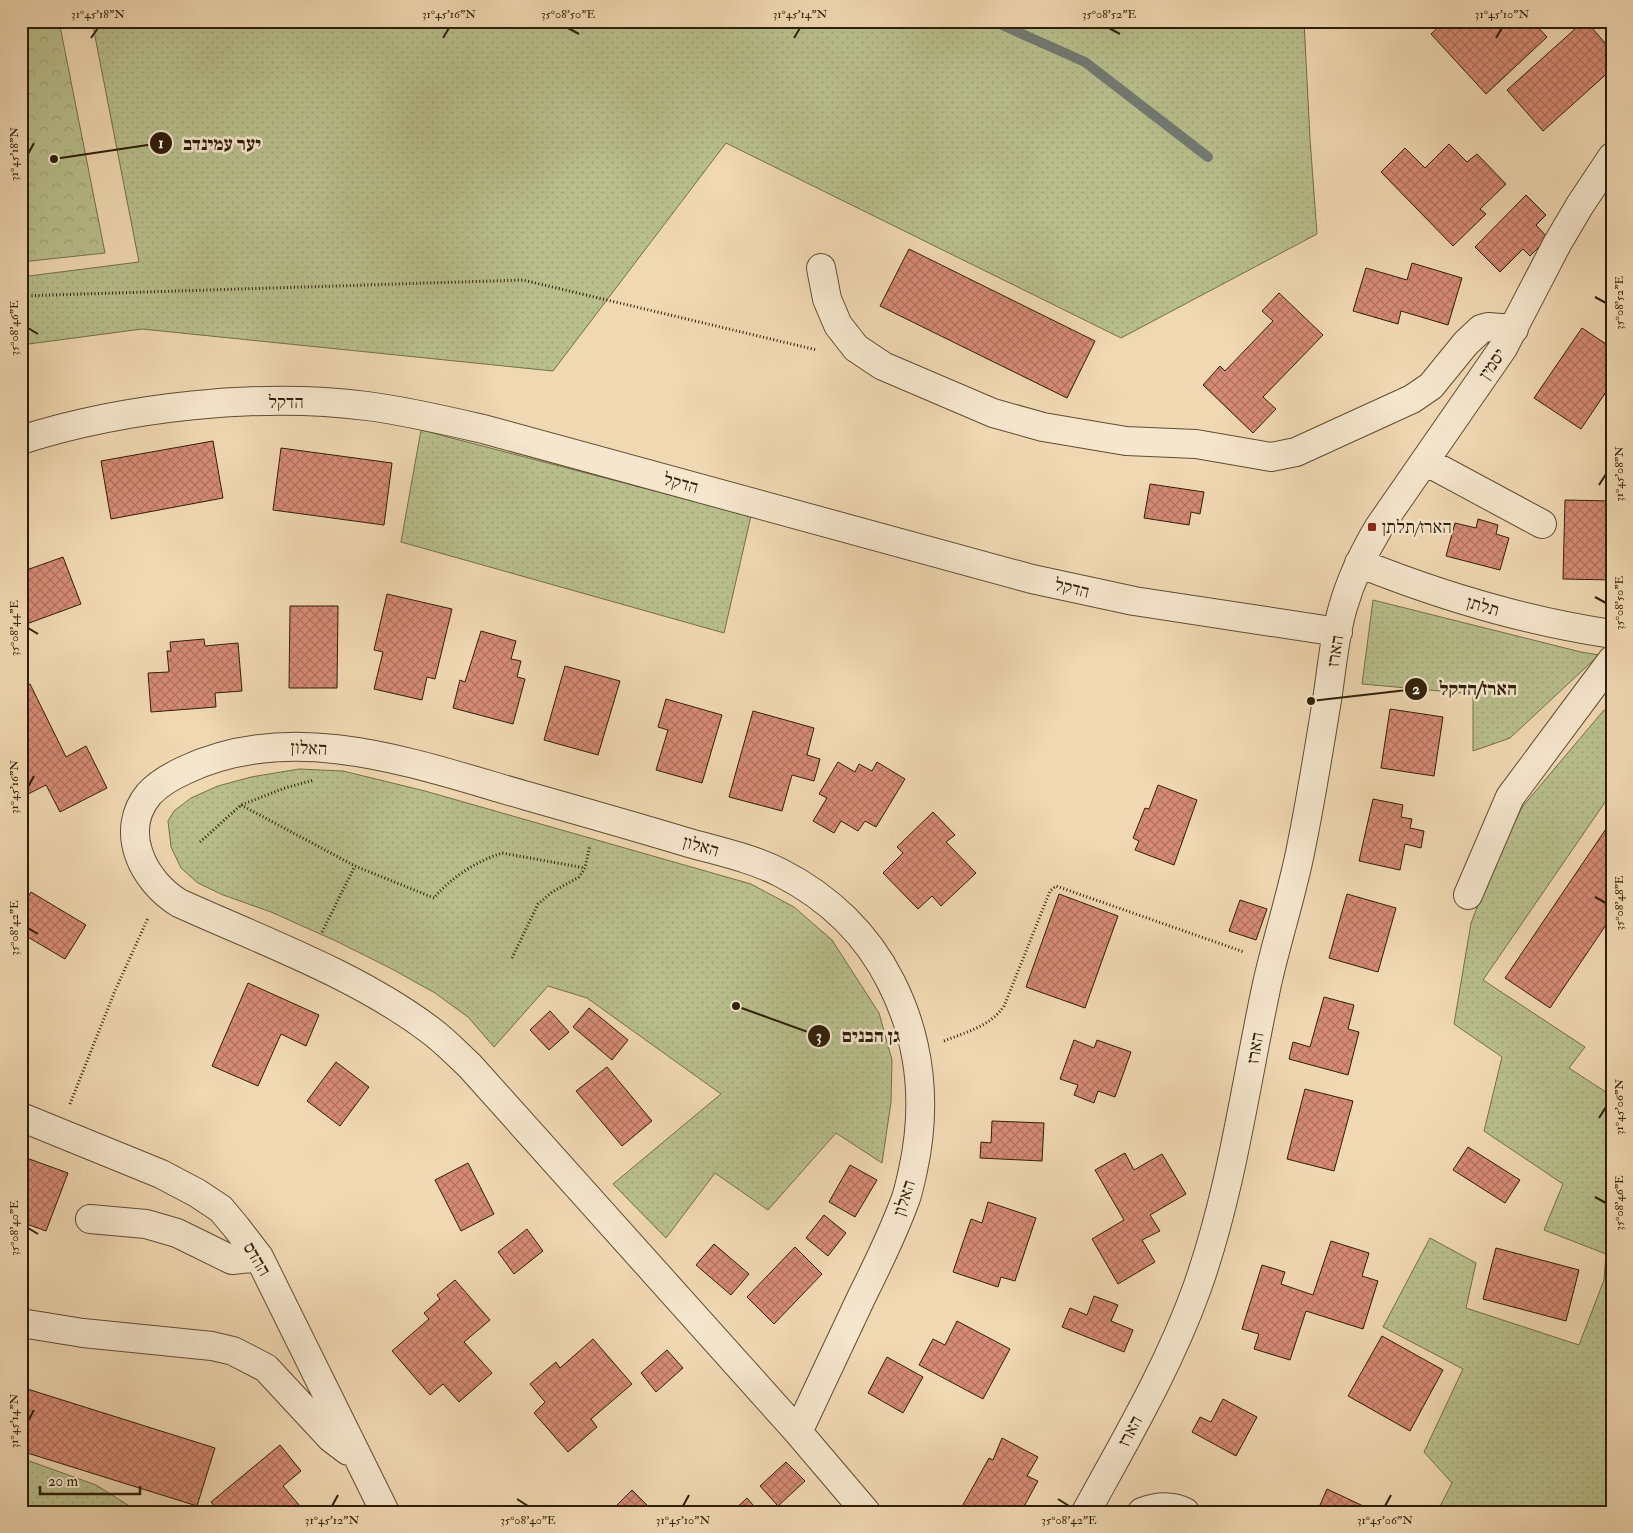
<svg xmlns="http://www.w3.org/2000/svg" width="1633" height="1533" font-family="'IM FELL Double Pica','Frank Ruhl Libre',serif">
<style>
.green{fill:url(#green-dots);stroke:#746f4a}
.forest{fill:url(#forest-crowns);stroke:#746f4a}
.lines{fill:none;stroke-linecap:round;stroke-linejoin:round}
.stream{stroke:#737a72;stroke-width:10}
.building{fill:url(#building-cross-hatch);stroke:#2f1f08}
.minor-casing{stroke:#5f4d32;stroke-width:30}
.path{stroke:#2f1f08;stroke-width:3;stroke-dasharray:1 2.5;stroke-linecap:butt}
.minor{stroke:#f5e6cd;stroke-width:28}
.ticks{fill:none;stroke:#2f1f08;stroke-width:2}
.poi-dot{fill:#8f2418;stroke:#f5e6cd;stroke-width:2}
.labels{text-anchor:middle;stroke-width:5;stroke-linejoin:round;paint-order:stroke}
.street-label{font-size:18px;fill:#2f1f08;stroke:#f5e6cd}
.poi-label{font-size:18px;fill:#2f1f08;stroke:#f5e6cd;text-anchor:start}
.leader{fill:none;stroke:#2f1f08;stroke-width:2}
.callout-dot{fill:#2f1f08;stroke:#f5e6cd;stroke-width:2}
.mark-label{font-size:15px;text-anchor:middle;font-weight:bold;fill:#fff}
.callout-label{font-size:19px;text-anchor:middle;font-weight:bold;fill:#2f1f08;stroke:#f5e6cd;stroke-width:5;stroke-linejoin:round;paint-order:stroke}
.neatline{fill:none;stroke:#2f1f08;stroke-width:2}
.ticks-label{font-size:12px;text-anchor:middle;fill:#2f1f08}
</style>
<defs>
<pattern id="green-dots" width="8" height="8" patternUnits="userSpaceOnUse" patternTransform="scale(1.25)"><rect width="8" height="8" fill="#b8bf8d"/><path d="M2 2h.1M6 6h.1" fill="none" stroke="#9ea478" stroke-width="1.8" stroke-linecap="round"/></pattern>
<pattern id="forest-crowns" width="20" height="18" patternUnits="userSpaceOnUse" patternTransform="scale(1.25)"><rect width="20" height="18" fill="#b8bf8d"/><path d="M2 6a3 3 0 1 1 6 0M12 15a3 3 0 1 1 6 0" fill="none" stroke="#9ea478"/></pattern>
<pattern id="building-cross-hatch" width="8" height="8" patternUnits="userSpaceOnUse" patternTransform="scale(1.25)"><rect width="8" height="8" fill="#d78b76"/><path d="M0 0l8 8M0 8l8-8" fill="none" stroke="#af715f"/></pattern>
</defs>
<rect width="100%" height="100%" fill="#f0d8b2"/>
<filter id="stains"><feTurbulence type="fractalNoise" baseFrequency=".004" numOctaves="4"/><feColorMatrix values="0 0 0 0 .2 0 0 0 0 .09 0 0 0 0 .02 0 0 0 .5 -.17"/></filter>
<radialGradient id="worn" r=".72"><stop offset=".6" stop-color="#630" stop-opacity="0"/><stop offset="1" stop-color="#630" stop-opacity=".3"/></radialGradient>
<path class="green" d="M92,21h1212l6,118 7,95 -196,104 -395,-195 -173,228 -411,-42 -121,16v-68l118,-15z
M421,430l330,86 -27,117 -323,-91z
M1373,600l208,52 18,3 -89,83 -37,13v-57l-111,-10z
M1604,710l8,2v80l-129,188 102,67 -16,21 43,28v416h-175l15,-29 -28,-31 39,-83 -80,-42 47,-89 46,25 -10,45 113,37 25,-65 2,-26 -62,-24 19,-46 -79,-53 18,-74 -48,-33 17,-101 30,-77 22,-40z
M299,769l44,2 82,20 326,93 43,23 38,33 47,73 13,47 -1,42 -9,61 -46,-30 -68,77 -53,-37 -49,65 -53,-54 108,-90 -134,-96 -39,-12 -54,61 -26,-30 -33,-24 -43,-24 -54,-27 -67,-30 -48,-17 -25,-12 -17,-15 -10,-21 -3,-26 6,-10 17,-13 27,-12 33,-9z
M21,1458l75,27 43,27h-118z"/>
<path class="forest" d="M21,21h38l46,232 -84,9z"/>
<g class="lines">
<path class="stream" d="M993,21l92,41 123,95"/>
</g>
<path class="building" d="M1445,21h87l15,16 -61,57 -55,-60z
M1584,21h2l26,30v18l-69,62 -36,-41z
M1449,144l18,18 10,-8 29,30 -26,25 6,5 -33,32 -72,-74 24,-24 20,20z
M1526,195l20,20 -10,10 12,13 -18,18 -7,-7 -23,23 -25,-25z
M909,249l186,92 -28,57 -187,-92z
M1412,263l50,15 -14,47 -47,-14 -3,13 -45,-13 13,-43 41,12z
M1279,293l44,42 -60,62 13,12 -23,24 -50,-48 17,-19 5,5 48,-50 -11,-10z
M1582,328l30,20v35l-31,46 -47,-31z
M213,441l10,57 -112,21 -10,-58z
M281,448l111,15 -8,62 -111,-15z
M1150,484l54,8 -4,22 -9,-2 -2,13 -45,-7z
M1565,500l47,1v79l-49,-1z
M1478,519l20,6 -2,9 13,4 -9,32 -54,-14 9,-33 21,5z
M63,557l18,47 -60,22v-54z
M387,594l65,15 -17,70 -8,-2 -5,23 -48,-11 9,-37 -9,-2z
M290,606h48l-1,82h-48z
M481,631l35,10 -5,18 10,2 -4,16 8,2 -12,45 -60,-16 7,-28 5,2z
M204,639l1,7 33,-3 4,48 -27,2 1,14 -65,5 -3,-39 21,-1 -2,-21h4l-1,-9z
M565,666l55,15 -22,74 -54,-15z
M30,684l36,73 20,-11 21,42 -47,24 -14,-27 -18,9 -7,-13v-29l2,-1 -2,-3v-59z
M666,699l56,16 -20,68 -46,-13 12,-40 -10,-3z
M1390,709l53,8 -9,59 -53,-8z
M753,711l61,17 -7,27 13,4 -6,22 -22,-6 -10,36 -53,-14z
M838,762l17,10 4,-8 13,7 5,-9 28,17 -29,48 -11,-6 -7,10 -17,-10 -7,12 -21,-12 14,-23 -8,-4z
M1158,785l39,15 -23,65 -39,-15 4,-9 -6,-3 12,-30 4,1z
M1373,799l30,6 -2,12 11,2 -2,9 14,3 -3,17 -16,-4 -5,26 -41,-9z
M933,812l22,23 -9,7 30,31 -35,33 -9,-10 -14,13 -35,-36 20,-20 -6,-6z
M1612,820v96l-62,92 -45,-30z
M31,892l55,33 -21,34 -44,-26v-23z
M1059,894l59,22 -33,92 -59,-21z
M1347,894l49,14 -18,64 -49,-14z
M1240,900l27,9 -11,31 -27,-9z
M248,983l71,32 -13,31 -25,-12 -23,52 -46,-20z
M1324,997l30,8 -6,24 11,3 -11,43 -59,-16 4,-17 17,5z
M589,1008l39,32 -16,20 -39,-33z
M550,1011l19,21 -20,18 -19,-20z
M1074,1040l20,8 3,-8 34,12 -16,45 -17,-6 -4,12 -20,-8 4,-10 -18,-6z
M336,1062l33,25 -29,39 -33,-25z
M607,1067l45,54 -30,25 -46,-55z
M1305,1089l48,12 -19,70 -47,-12z
M992,1121l52,2 -2,38 -62,-3 1,-16 10,1z
M1468,1147l52,33 -15,23 -52,-33z
M1125,1153l9,17 28,-16 24,40 -36,21 10,16 -18,9 13,22 -37,22 -26,-45 32,-19 -29,-50z
M21,1156l47,17 -22,58 -25,-9z
M468,1163l26,51 -33,17 -26,-51z
M850,1165l27,15 -22,37 -26,-15z
M988,1202l48,16 -21,63 -14,-4 -3,10 -45,-15 18,-53 11,4z
M824,1215l22,18 -18,23 -22,-18z
M527,1229l16,22 -29,23 -16,-22z
M1331,1241l38,12 -7,23 16,5 -15,48 -57,-18 -16,49 -36,-11 5,-15 -17,-5 20,-64 23,7 -4,12 32,11z
M714,1244l35,30 -18,21 -35,-30z
M795,1247l27,27 -48,50 -27,-27z
M1496,1248l83,22 -13,51 -83,-22z
M455,1280l35,40 -26,22 28,31 -33,29 -16,-18 -13,11 -38,-44 37,-32 -5,-6 16,-14 -3,-4z
M1094,1296l24,9 -7,16 22,9 -9,22 -62,-25 8,-19 17,7z
M957,1321l53,28 -27,50 -64,-34 14,-26 12,6z
M1382,1336l61,34 -33,61 -62,-35z
M593,1339l39,45 -41,35 6,8 -29,25 -34,-39 11,-11 -15,-18 26,-22 4,6z
M667,1350l16,18 -27,24 -15,-19z
M887,1357l36,20 -20,36 -35,-20z
M21,1387l194,61 -18,58 -176,-55z
M1223,1399l34,18 -21,39 -44,-24 8,-15 11,5z
M1002,1438l36,19 -11,19 11,5 -17,31h-62l30,-54 4,2z
M280,1445l21,26 -18,15 22,26h-86l-8,-10z
M786,1462l19,19 -27,25 -18,-20z
M1327,1489l49,23h-59z
M632,1490l22,22h-44z
M747,1498l12,14h-27z"/>
<g class="lines">
<g class="minor-casing">
<path id="minor" d="M821,268l6,31 11,26 18,23 27,18 110,47 50,14 83,14 70,3 75,13 25,-5 116,-53 19,-13 35,-43 15,-14 7,-2 26,2
M21,440c103,-33 239,-48 346,-34 39,5 77,14 116,23l549,150 102,22 204,31
M1425,461l117,63
M1359,563c82,33 166,58 253,71
M1468,895l42,-98 102,-137
M21,1117l140,57 36,19 24,16 15,18 23,30 126,255
M90,1219l56,5 31,9 55,27 27,-3
M21,1323l62,10 129,13 21,5 33,17 65,70 17,13
M798,1432c21,-45 43,-91 64,-136 16,-32 32,-65 44,-98 3,-9 5,-19 7,-28 14,-64 8,-129 -22,-188 -24,-48 -63,-85 -110,-109 -29,-15 -64,-22 -95,-31 -53,-16 -106,-31 -159,-46 -109,-31 -232,-78 -342,-26 -13,6 -26,13 -36,24 -31,37 -6,87 30,109 84,38 178,72 251,127 15,11 27,24 40,36l328,366 68,80
M1086,1512c40,-73 83,-146 111,-224 35,-98 48,-202 70,-304 10,-45 25,-90 34,-136 10,-49 18,-99 26,-148 5,-31 7,-63 16,-93 8,-28 21,-55 36,-80l124,-179 54,-104 23,-39 32,-48
M1142,1512c15,-6 29,-7 43,0"/>
</g>
<path class="path" d="M21,296l502,-16 294,70
M241,805l114,61 79,32c16,-20 43,-37 68,-45l83,15
M200,842l41,-37 44,-17 29,-8
M322,932l33,-66
M512,958l26,-54 14,-12 27,-15 6,-9 5,-23
M944,1041c22,-9 47,-15 60,-35l46,-115 6,-5 188,66
M70,1104l44,-111 34,-75"/>
<use href="#minor" class="minor"/>
</g>
<path class="ticks" d="M568,28l11,6M1109,28l11,6M91,38l7,-10M443,38l6,-10M794,38l6,-10M1496,38l6,-10M28,154l6,-11M1595,297l11,6M28,328l10,6M1599,485l7,-11M1595,597l11,6M28,628l10,6M28,787l6,-11M1595,897l11,6M28,928l10,6M1599,1118l7,-11M1595,1197l11,6M28,1228l10,6M28,1421l6,-11M517,1499l11,7M1058,1499l11,7M332,1506l6,-11M683,1506l6,-11M1385,1506l6,-11"/>
<rect class="poi-dot" x="1367" y="522" width="10" height="10" rx="2.5"/>
<g class="labels">
<g class="street-label">
<text transform="translate(1492 364) rotate(-56)" y="6">יסמין</text>
<text x="286" y="408">הדקל</text>
<text transform="translate(681 483) rotate(15)" y="6">הדקל</text>
<text transform="translate(1072 588) rotate(13)" y="6">הדקל</text>
<text transform="translate(1483 606) rotate(16)" y="6">תלתן</text>
<text transform="translate(1335 651) rotate(-81)" y="6">הארז</text>
<text transform="translate(309 748) rotate(3)" y="6">האלון</text>
<text transform="translate(701 846) rotate(16)" y="6">האלון</text>
<text transform="translate(1255 1048) rotate(-80)" y="6">הארז</text>
<text transform="translate(904 1198) rotate(-72)" y="6">האלון</text>
<text transform="translate(257 1259) rotate(59)" y="6">ההדס</text>
<text transform="translate(1130 1431) rotate(-62)" y="6">הארז</text>
</g>
<g class="poi-label">
<text x="1382" y="533">הארז/תלתן</text>
</g>
</g>
<path class="leader" d="M54 159L161 143M1311 701L1416 689M736 1006L819 1036"/>
<g class="callout-dot">
<circle cx="54" cy="159" r="5"/>
<circle cx="1311" cy="701" r="5"/>
<circle cx="736" cy="1006" r="5"/>
<circle cx="161" cy="143" r="12"/>
<circle cx="1416" cy="689" r="12"/>
<circle cx="819" cy="1036" r="12"/>
</g>
<g class="mark-label">
<text x="161" y="148">1</text>
<text x="1416" y="694">2</text>
<text x="819" y="1041">3</text>
</g>
<g class="callout-label">
<text x="222" y="150">יער עמינדב</text>
<text x="1478" y="695">הארז/הדקל</text>
<text x="871" y="1042">גן הבנים</text>
</g>
<rect width="1633" height="1533" fill="none" stroke="#f0d8b2" stroke-width="55"/>
<path d="M40 1486v8h100v-8" fill="none" stroke="#2f1f08" stroke-width="2.5"/>
<text x="48" y="1486" font-size="15" fill="#2f1f08" stroke="#f5e6cd" stroke-width="4" paint-order="stroke">20 m</text>
<rect x="28" y="28" width="1578" height="1478" class="neatline"/>
<g class="ticks-label">
<text x="98" y="18">31°45'18"N</text>
<text x="449" y="18">31°45'16"N</text>
<text x="568" y="18">35°08'50"E</text>
<text x="800" y="18">31°45'14"N</text>
<text x="1109" y="18">35°08'52"E</text>
<text x="1502" y="18">31°45'10"N</text>
<text transform="translate(14 154) rotate(-90)" y="4">31°45'18"N</text>
<text transform="translate(1619 303) rotate(-90)" y="4">35°08'52"E</text>
<text transform="translate(14 328) rotate(-90)" y="4">35°08'46"E</text>
<text transform="translate(1619 474) rotate(-90)" y="4">31°45'08"N</text>
<text transform="translate(1619 603) rotate(-90)" y="4">35°08'50"E</text>
<text transform="translate(14 628) rotate(-90)" y="4">35°08'44"E</text>
<text transform="translate(14 787) rotate(-90)" y="4">31°45'16"N</text>
<text transform="translate(1619 903) rotate(-90)" y="4">35°08'48"E</text>
<text transform="translate(14 928) rotate(-90)" y="4">35°08'42"E</text>
<text transform="translate(1619 1107) rotate(-90)" y="4">31°45'06"N</text>
<text transform="translate(1619 1203) rotate(-90)" y="4">35°08'46"E</text>
<text transform="translate(14 1228) rotate(-90)" y="4">35°08'40"E</text>
<text transform="translate(14 1421) rotate(-90)" y="4">31°45'14"N</text>
<text x="332" y="1524">31°45'12"N</text>
<text x="528" y="1524">35°08'40"E</text>
<text x="683" y="1524">31°45'10"N</text>
<text x="1069" y="1524">35°08'42"E</text>
<text x="1385" y="1524">31°45'06"N</text>
</g>
<rect width="100%" height="100%" filter="url(#stains)"/>
<rect width="100%" height="100%" fill="url(#worn)"/>
</svg>
